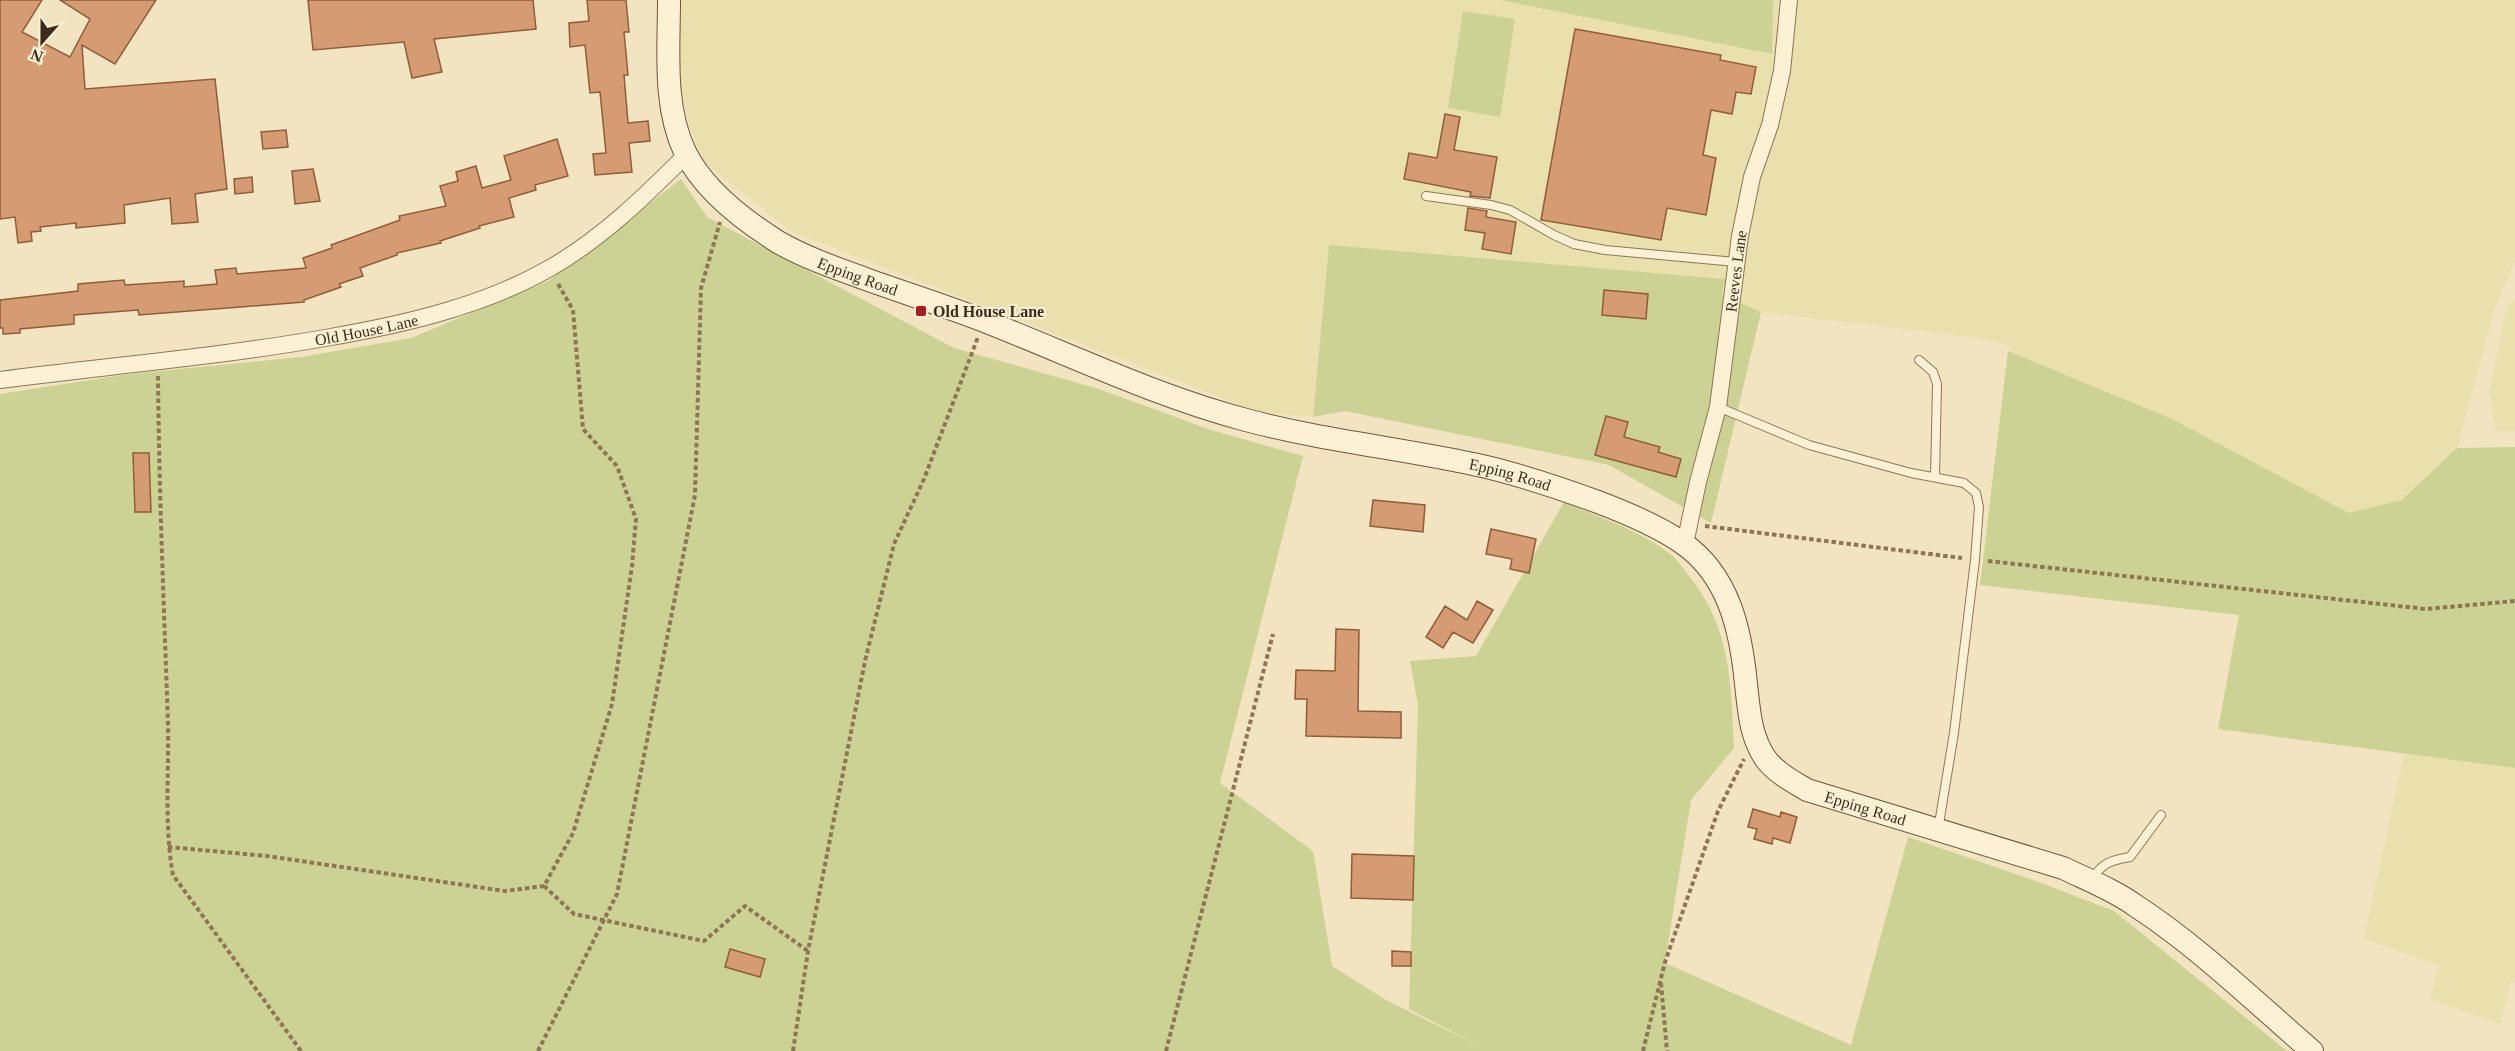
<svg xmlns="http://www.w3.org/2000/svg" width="2515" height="1051" font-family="Georgia,serif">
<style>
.farmland{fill:#e9e0ad}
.green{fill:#cbd293}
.building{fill:#d59c73;stroke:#915c39;stroke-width:1.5}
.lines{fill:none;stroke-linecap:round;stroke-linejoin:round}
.service-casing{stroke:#8f7556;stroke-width:10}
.minor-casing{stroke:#8f7556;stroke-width:18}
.secondary-casing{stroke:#705539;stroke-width:24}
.path{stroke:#8f7556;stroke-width:4;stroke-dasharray:4.5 3;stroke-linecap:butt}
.service{stroke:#fcf1d5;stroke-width:8}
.minor{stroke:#fcf1d5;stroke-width:16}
.secondary{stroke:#fcf1d5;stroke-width:22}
.poi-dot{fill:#a51f1f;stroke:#f9eed1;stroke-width:2}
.labels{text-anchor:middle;stroke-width:4.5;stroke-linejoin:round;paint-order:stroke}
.street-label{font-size:16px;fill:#3d2c1c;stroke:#f9eed1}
.poi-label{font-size:16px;font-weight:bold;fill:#3d2c1c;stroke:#f9eed1;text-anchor:start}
</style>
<rect width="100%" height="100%" fill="#f3e4c1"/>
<path class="farmland" d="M678,0h822l271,54v-54h744v262l-20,45 -38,141 -55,52 -53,13 -177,-94 -164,-68 3,-5 -33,-8 -217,-26 -39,-17 3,-16 -396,-34 -16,172 -55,-5 -468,-181 -88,-71 -14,-39 -9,-41z
M2515,298v133h-19l-7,-39 17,-84z
M2404,754l111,14v215l-4,-1 -11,42 -70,-25 8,-34 -74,-26z"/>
<path class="green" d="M1500,0h273l-1,54z
M1463,11l52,8 -15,98 -52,-9z
M681,179l26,38 247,131 145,41 112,41 92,26 -83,327 93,68 19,115 54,34 99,49 -76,-40 9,-304 -8,-44 66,-5 88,-154c32,14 79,30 106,52 7,5 13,14 18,21 43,51 43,109 46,173l-43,52 -26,163 186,82 57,-208 128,44 78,30 173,140h-2287v-657l129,-20 172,-17 110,-19 137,-57z
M1329,245l396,34 -3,16 39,17 -50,211 -102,-58 -264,-54 -32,6z
M2008,351l164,68 177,94 53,-13 55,-52 58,-1v321l-297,-39 21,-114 -259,-30z"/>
<path class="building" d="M0,0h42l-20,32 48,25 20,-38 -30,-19h96l-41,64 -33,-19 3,44 130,-10 12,110 -32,5 3,28 -26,2 -2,-26 -46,7 1,18 -49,5v-5l-36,4 1,4 -10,1 1,9 -14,2 -3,-26 -15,2z
M308,0h225l3,29 -102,10 8,33 -30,6 -8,-36 -91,8z
M587,0h39l3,32h-5l4,43h-4l4,48 20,-2 2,20 -21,2 3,29 -37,3 -2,-21 13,-1 -6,-61 -10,1 -5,-48 -15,2 -1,-24 20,-2z
M1575,29l146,26 -1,5 36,7 -5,27 -15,-2 -4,22 -21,-4 -8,45 13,3 -10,57 -39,-7 -6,32 -120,-20z
M1445,114l15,3 -6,33 43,7 -7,41 -20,-2 1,-4 -67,-13 5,-26 28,5z
M286,130l2,17 -25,2 -2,-17z
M557,139l11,37 -33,9 1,5 -27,8 5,19 -35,9 1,2 -40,13 1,2 -44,10v2l-37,13 3,8 -24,8 2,3 -37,13v2l-165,13 -1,-5 -64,5v9l-54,5v4l-17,1v-6h-3v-28l78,-9v-7l46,-4 1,5 59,-4v6l33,-3 -2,-14 21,-2 1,6 69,-6 -3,-10 29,-10 -1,-3 69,-25 -1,-4 47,-10 -6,-20 18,-5 -2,-9 20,-6 6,22 29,-8 -7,-24z
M313,169l7,32 -25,3 -3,-33z
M252,177l1,15 -18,2 -1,-15z
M1468,208l19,3 -1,6 30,5 -5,32 -29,-5 3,-16 -20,-3z
M1604,290l44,4 -2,25 -44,-4z
M1606,416l22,6 -4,15 36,10 -2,5 23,7 -5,18 -81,-22z
M133,453h16l2,59h-16z
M1373,500l52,5 -2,27 -53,-6z
M1491,529l45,10 -7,34 -19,-4 2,-10 -26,-5z
M1477,601l16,9 -20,33 -20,-11 -10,16 -17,-11 19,-31 22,14z
M1336,629l23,1 -1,81 43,1v26l-95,-2 1,-37h-12l1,-29 39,1z
M1753,809l27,8 1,-5 16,5 -7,26 -17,-5 -1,6 -18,-5 3,-10 -9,-2z
M1352,854l62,2 -1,44 -62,-2z
M730,949l35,10 -5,18 -35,-10z
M1392,951l19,1v14h-19z"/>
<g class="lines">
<g class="service-casing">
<path id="service" d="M1426,196l65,9 19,5 44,25 20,9 31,6 131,12
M1919,360l14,12 4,12 -2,93
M1718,407l91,38 102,28 53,10 12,10 3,14 -4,53 -21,173 -16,97
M2092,881c8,-18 20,-21 38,-24l31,-42"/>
</g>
<g class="minor-casing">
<g id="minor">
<path id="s1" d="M0,380c108,-14 217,-23 325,-42 76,-13 157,-31 225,-70 51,-29 95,-72 136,-113"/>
<path id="s2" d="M1685,544l13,-62 20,-75 22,-171 12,-59 18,-52 12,-54 7,-71"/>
</g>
</g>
<g class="secondary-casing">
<g id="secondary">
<path id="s3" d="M669,0c0,50 -6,106 16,152 18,37 58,68 93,90 26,15 57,26 85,36 41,15 83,28 124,44 86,34 169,74 259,98 75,20 152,28 227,44 43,9 84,23 125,38 29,11 58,23 83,40 48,32 60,89 65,142 3,26 4,51 19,74 10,14 27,23 42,32l256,78c25,12 51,22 73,38 63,41 119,96 176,145"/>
</g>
</g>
<path class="path" d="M158,376c1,116 6,232 10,348 1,51 -4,101 5,151l128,176
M1705,526l257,32
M1988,561l438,48 89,-8
M168,847l99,9 238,35 39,-5 29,-53 39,-129 20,-138 4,-47 -19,-53 -34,-37 -10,-119 -16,-28
M544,886l30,28 130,27 41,-35 63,45
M1661,983l6,68
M538,1051l79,-157 78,-399 6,-207 19,-66
M793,1051l15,-100 57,-290 29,-117 30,-65 54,-142
M1166,1051l107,-417
M1643,1051l22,-89 53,-151 26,-52"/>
<use href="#service" class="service"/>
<use href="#minor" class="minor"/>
<use href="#secondary" class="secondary"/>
</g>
<rect class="poi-dot" x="915" y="305" width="12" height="12" rx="3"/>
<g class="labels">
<g class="street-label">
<text dy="6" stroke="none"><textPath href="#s2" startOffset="278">Reeves Lane</textPath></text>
<text dy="6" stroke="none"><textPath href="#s3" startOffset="372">Epping Road</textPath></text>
<text dy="6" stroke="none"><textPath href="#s1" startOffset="370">Old House Lane</textPath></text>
<text dy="6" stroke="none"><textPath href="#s3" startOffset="1056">Epping Road</textPath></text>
<text dy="6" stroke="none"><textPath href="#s3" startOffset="1594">Epping Road</textPath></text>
</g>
<g class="poi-label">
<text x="933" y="317">Old House Lane</text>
</g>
</g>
<g transform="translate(42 42) rotate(201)" stroke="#f9eed1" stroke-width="4.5" paint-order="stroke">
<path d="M0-4.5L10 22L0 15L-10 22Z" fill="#3d2c1c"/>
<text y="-9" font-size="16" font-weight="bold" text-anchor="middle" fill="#3d2c1c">N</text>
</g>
</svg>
